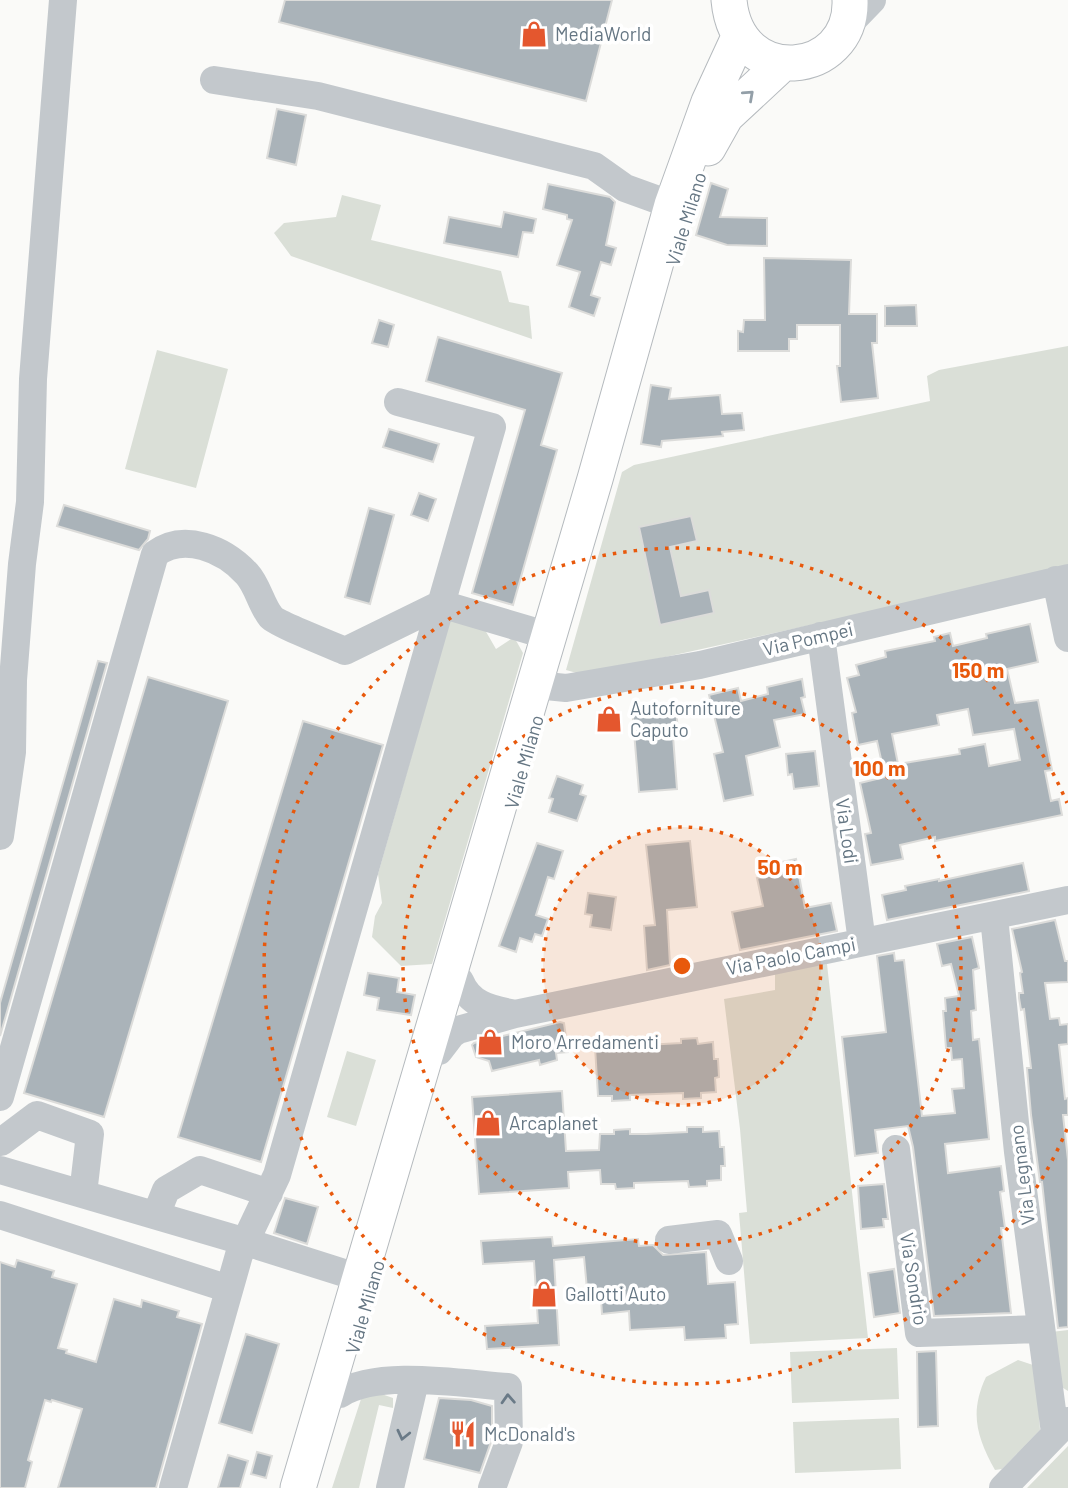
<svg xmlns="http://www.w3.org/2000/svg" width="1068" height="1488" font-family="Barlow,sans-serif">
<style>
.green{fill:#dadfd7;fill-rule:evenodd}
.building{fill:#aab3b9;stroke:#dcdcda;stroke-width:2;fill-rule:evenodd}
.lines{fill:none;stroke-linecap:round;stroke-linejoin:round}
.major-casing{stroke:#b5babe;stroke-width:37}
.minor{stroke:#c3c8cc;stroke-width:28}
.major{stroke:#fff;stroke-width:35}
.oneway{stroke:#939fa8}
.oneway2{stroke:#6a7a87}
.ring{fill:none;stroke:#e8590c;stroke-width:3.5;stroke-dasharray:3.5 7}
.labels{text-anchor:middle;stroke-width:7;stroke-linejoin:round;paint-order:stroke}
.poi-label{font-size:19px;fill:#657683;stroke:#fff;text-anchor:start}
.street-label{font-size:19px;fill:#657683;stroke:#fff}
.centre{fill:#e8590c;stroke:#fff;stroke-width:3.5}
.ring-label{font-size:21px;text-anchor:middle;font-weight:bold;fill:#e8590c;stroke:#fff;stroke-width:7;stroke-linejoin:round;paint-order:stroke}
</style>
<rect width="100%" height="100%" fill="#fafaf8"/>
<path class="green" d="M342,195l39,10 -10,35 130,31 8,31 20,4 3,33 -241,-83 -17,-23 10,-10 52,-6z
M1068,346v222l-484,107 -18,-5 56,-198 12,-7 296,-64 -3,-25 12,-6zM691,516l6,25 -27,6 11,49 28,-5 5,22 -54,11 -21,-97z
M157,350l71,19 -32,119 -71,-19z
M450,620l35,10 11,19 18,-12 9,16 -91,311 -31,2 -29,-29 3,-21 7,-13 -4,-29z
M827,964l41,374 -118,6 -11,-131 8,-1 -7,-83 -16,-130 51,-9v-18z
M347,1051l29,9 -20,66 -29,-9z
M1068,1330v61l-8,-5 -9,-54z
M897,1348l2,51 -107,4 -2,-51z
M1018,1360l18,6 4,64 -38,39 -7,1c-18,-33 -26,-57 -9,-93z
M370,1390l23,8v10l-14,-3 -20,83h-27l30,-92z
M899,1418l2,51 -106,4 -2,-51z
M1068,1446v42h-41z"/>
<path class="building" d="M285,0h327l-26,101 -307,-79z
M277,109l29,6 -10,50 -29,-7z
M711,183l17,6 -8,28 47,1v28l-40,-1 -31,-10z
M548,184l62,13 5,5 -9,43 10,3 -5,17 -10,-3 -10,33 9,3 -6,18 -25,-9 11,-35 -23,-7 15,-45 -5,-1v-4l-24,-6z
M504,212l32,7 -3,14 -10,-1 -5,25 -74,-14 5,-26 52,10z
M764,258l87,2 -2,54h28v29h-5l6,55 -37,4 -4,-36h3v-41h-43v14h-8v12h-51v-20l5,1 1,-12h21z
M916,305l1,21h-32v-20z
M379,320l15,5 -6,22 -16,-4z
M438,337l124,36 -21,72 16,5 -44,155 -41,-12 53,-183 -99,-29z
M651,385l20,3 -2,11 51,-4 2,19 20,-1 2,17 -22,2 1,4 -61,5 -1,6 -20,-3z
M389,429l50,15 -6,18 -50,-15z
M419,493l17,6 -8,22 -17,-6z
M64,505l86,26 -2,8 -9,11 -82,-24z
M369,508l25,7 -24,89 -25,-7z
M691,516l6,25 -27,6 11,49 28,-6 5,23 -54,12 -21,-98z
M1030,624l8,38 -31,7 8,34 23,-3 14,70 -7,1 6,30 8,-2 3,16 -127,26v-4l-35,8 3,14 -32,6 -6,-31 6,-1 -11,-50 25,-6 -8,-36 -19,4 -6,-32 4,-1 -9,-34 12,-3 -3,-10 30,-8 -1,-6 50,-10 -1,-4 16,-4 3,13 34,-8 -1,-4zM968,709l5,26 41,-6 6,31 -31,6 -4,-22 -26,5 1,5 -62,10 -6,-30 47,-9 -2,-10z
M98,661l9,2 -107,373v-33z
M148,677l80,24 -124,416 -80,-24z
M802,679l3,18 -4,1 4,16 -31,6 6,27 -34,9 7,39 -29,6 -10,-47 9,-2 -14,-57 29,-7 3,13 27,-7 -1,-7z
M676,704l2,31 -5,1 4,53 -38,3 -7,-85z
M303,721l80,24 -122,417 -83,-25z
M815,751l4,35 -25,3 -2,-15 -4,1 -2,-21z
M557,776l26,9 -3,9 6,2 -9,25 -28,-9 4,-13 -4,-1z
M690,841l7,66 -30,3 3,55 -23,5 -3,-44 11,-1 -9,-80z
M537,843l26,8 -9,28 -6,-2 -12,38 12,4 -6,17 -7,-2 -3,8 -12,-4 -4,14 -17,-6z
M796,859l9,49 26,-5 6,28 -97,19 -8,-38 31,-6 -6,-28 18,-4 -2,-10z
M1023,863l6,28 -142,29 -5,-25 24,-5 -1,-4 34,-7v2z
M588,893l28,4 -5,33 -21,-3 2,-12 -7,-1z
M1055,920l10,41h3v21l-23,1 5,36 9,-1 1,7 8,-1v20l-9,1 6,54 3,-1v17h-5l5,45v167l-10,1 -16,-146h-2l-9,-67 -4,-47h4l-7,-59 -3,1 -2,-12v-5h4l-3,-20 2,-1 -10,-43z
M972,937l7,31 -6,2 3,40 -5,1 2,29 6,-1 10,100 -44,5 3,29 53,-7 3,25 -4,1 5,36h-4l10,85 -77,3 -21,-169 -5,-21 -33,4 3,23 -23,3 -13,-119 44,-5 -9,-76 17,-3 1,8 9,-1 18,156 33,-3 -3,-24 12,-1 -2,-29 -10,1 -1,-12h-5l-3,-37h3l-1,-13 14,-2 -8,-32 -9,2 -5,-22z
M368,973l31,5 -2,14 18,3 -4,20 -34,-5 2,-12 -15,-3z
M560,1022l4,1 4,29 -12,1 1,7 -17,5 -1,-5 -47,11 -3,-10 -13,-4 -4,-12 2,-2z
M697,1038l1,6 15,-2 1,17h4l1,18 -4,1 1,14 -15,1v5l-18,1v-6l-53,2v5l-18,1v-5h-14l-3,-49 15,-1v-4l16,-1 1,5 54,-3v-4z
M562,1091l4,60 33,-1 1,-16h14v-4l16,-1v5h16l41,-2v-5h16v5l16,-1 1,16h4l1,19h-4v14l-14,1v5l-18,1 -1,-6 -54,2v5l-18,1 -1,-5h-14l-1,-14 -32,2 1,16 -90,6 -7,-97z
M884,1184l4,35h-5l1,8 -23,2 -3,-43z
M285,1198l33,9 -11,37 -33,-11z
M552,1237l1,9 85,-7 1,7 14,-1 10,10 43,-3 2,32 27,-2 3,42 -13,1 1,13 -41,2 -1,-13 -54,3 -1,-19 -27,3 -1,-15 -13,1 -4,-43 -30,3 5,85 -72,4 -2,-23 53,-3 -4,-62 -51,3 -2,-23z
M17,1260l37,11 -2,6 25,7 -19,64 9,2 -1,3 30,9 18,-63 27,8 1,-7 37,11 -2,6 25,7 -46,164h-98l24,-79 -30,-9 -1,2 -6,-2 -17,60 4,2 -7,26h-25v-226l15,5z
M894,1269l6,44 -26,4 -6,-44z
M246,1334l33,10 -27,89 -33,-10z
M936,1351l2,75 -20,1 -1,-75z
M439,1398l32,2 21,6v33l-12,34 -56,-14z
M257,1452l15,4 -6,22 -15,-4z
M228,1455l20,6 -8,27h-22z"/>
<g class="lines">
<g class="major-casing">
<path id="major" d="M729,0c8,90 124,78 121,0
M708,148l18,-32 57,-53
M298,1488l297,-1009 77,-274 37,-103 30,-65"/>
</g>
<path class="minor" d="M845,28l27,-28
M214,80l104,16 276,70 31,22 47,17
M1056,580l12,58
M821,636l41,306
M546,686l20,2 134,-23 368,-87
M0,836l12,-84 1,-72 9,-116 8,-62 3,-123 30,-379
M994,917l24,235 37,281
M460,981c10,25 32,28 55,33
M439,1051l13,-17 6,-4 57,-16 553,-114
M0,1097l155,-543c29,-22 69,-5 92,20 11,12 14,31 24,43 5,6 62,29 74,34l96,-47 108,32
M1,1142l36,-27 53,19 -7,60
M896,1149l23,184 122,-4
M0,1170l246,72 114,36
M0,1215l229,74
M156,1215l10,-25 34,-20 69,23
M669,1240l49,-6 11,27
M340,1394c38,-25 123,-10 168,-7l1,55 -17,46
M173,1488l66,-233 38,-80 215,-748 -94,-25
M390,1488l25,-107
M1003,1488l65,-67"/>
<use href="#major" class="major"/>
</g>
<defs><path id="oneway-chevron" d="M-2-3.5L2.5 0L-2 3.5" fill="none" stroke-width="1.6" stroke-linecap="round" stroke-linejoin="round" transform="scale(1.75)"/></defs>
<use class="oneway" href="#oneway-chevron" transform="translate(749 95) rotate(-42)"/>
<g class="oneway2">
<use href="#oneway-chevron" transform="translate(508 1399) rotate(-93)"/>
<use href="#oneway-chevron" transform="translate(403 1435) rotate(103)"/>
</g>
<circle cx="682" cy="966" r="139" fill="#e8590c" fill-opacity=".12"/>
<g class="ring">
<circle cx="682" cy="966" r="139"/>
<circle cx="682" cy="966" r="279"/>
<path d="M1067 1129A418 418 0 1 1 1067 803"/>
</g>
<defs>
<g id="shop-bare" transform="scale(2.1)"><path d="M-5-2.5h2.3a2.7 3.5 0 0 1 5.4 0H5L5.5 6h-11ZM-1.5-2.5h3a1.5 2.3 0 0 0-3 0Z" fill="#e4572e" stroke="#fff" stroke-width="2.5" paint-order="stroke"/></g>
<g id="restaurant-bare" transform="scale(2.1)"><path d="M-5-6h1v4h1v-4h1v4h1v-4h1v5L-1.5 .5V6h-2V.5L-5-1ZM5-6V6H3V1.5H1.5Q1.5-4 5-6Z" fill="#e4572e" stroke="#fff" stroke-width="2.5" paint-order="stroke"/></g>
</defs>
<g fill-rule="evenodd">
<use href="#shop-bare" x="534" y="34"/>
<use href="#shop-bare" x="609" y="719"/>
<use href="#shop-bare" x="490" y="1042"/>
<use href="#shop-bare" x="488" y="1123"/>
<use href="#shop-bare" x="544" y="1294"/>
<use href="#restaurant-bare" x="463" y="1434"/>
</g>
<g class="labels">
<g class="poi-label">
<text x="555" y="41">MediaWorld</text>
<text x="630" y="715">Autoforniture<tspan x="630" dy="22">Caputo</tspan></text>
<text x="511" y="1049">Moro Arredamenti</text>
<text x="509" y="1130">Arcaplanet</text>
<text x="565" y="1301">Gallotti Auto</text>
<text x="484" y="1441">McDonald's</text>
</g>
<g class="street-label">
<text transform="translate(686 219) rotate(-73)" y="7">Viale Milano</text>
<text transform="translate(808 639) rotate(-13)" y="7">Via Pompei</text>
<text transform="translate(524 762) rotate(-74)" y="7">Viale Milano</text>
<text transform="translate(847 831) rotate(82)" y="7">Via Lodi</text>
<text transform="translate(791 956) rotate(-11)" y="7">Via Paolo Campi</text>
<text transform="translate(1022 1175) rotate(-97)" y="7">Via Legnano</text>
<text transform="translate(914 1279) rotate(81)" y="7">Via Sondrio</text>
<text transform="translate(365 1307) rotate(-74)" y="7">Viale Milano</text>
</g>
</g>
<circle cx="682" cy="966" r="10" class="centre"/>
<g class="ring-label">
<text x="978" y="678">150 m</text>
<text x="879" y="776">100 m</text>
<text x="780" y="875">50 m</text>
</g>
</svg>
